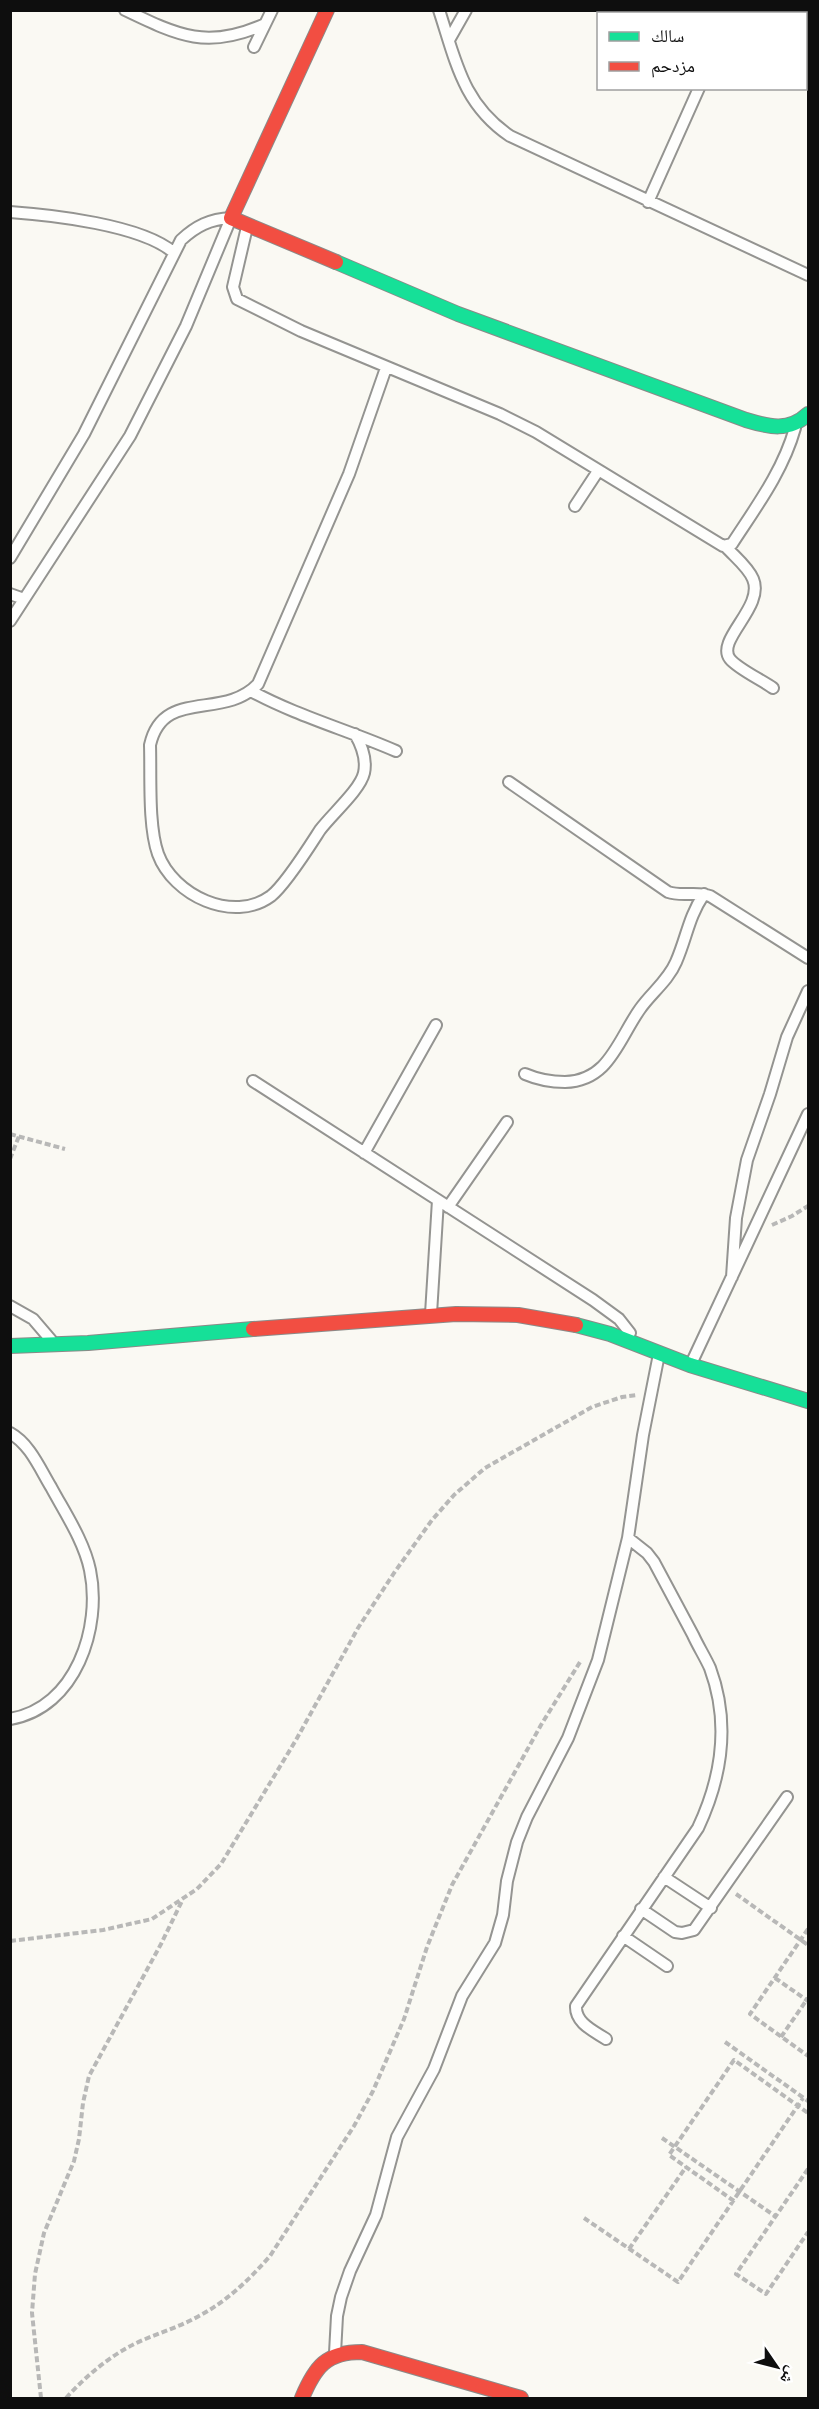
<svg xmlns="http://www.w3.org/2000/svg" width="819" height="2409" font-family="'Source Serif 4','Noto Naskh Arabic',serif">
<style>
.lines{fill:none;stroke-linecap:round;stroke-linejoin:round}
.lane-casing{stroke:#949491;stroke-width:14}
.fast-casing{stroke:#8b8a88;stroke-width:16}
.jam-casing{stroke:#8b8a88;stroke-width:16}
.path{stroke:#b8b8b7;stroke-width:4;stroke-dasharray:6 3;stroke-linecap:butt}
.lane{stroke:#fefefd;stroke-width:10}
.fast{stroke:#16e098;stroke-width:14}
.jam{stroke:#f24e42;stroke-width:14}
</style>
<rect width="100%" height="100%" fill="#faf9f3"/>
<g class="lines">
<g class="lane-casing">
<path id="lane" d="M125,10c54,26 83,40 140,14
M439,10c17,52 24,94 71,126l298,139
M732,14l2,-4
M449,40l17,-30
M254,47l18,-37
M648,202l51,-114
M10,212c43,3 131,13 163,40
M247,227l-14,60 4,12 64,32 199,83 36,18 187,114 9,-2c24,-37 51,-73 63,-116
M575,506l23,-35
M726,547c9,10 22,20 27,32 12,28 -38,61 -23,80 8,10 32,21 43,29
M10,558l74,-124 97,-194c15,-14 29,-21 50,-22l-45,108 -56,110 -120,185
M10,594l14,5
M251,691c46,25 97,39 145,60
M355,734c7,12 12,25 9,39 -4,17 -32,41 -44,57 -11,17 -34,54 -49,66 -38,28 -98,-1 -113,-42 -10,-28 -7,-78 -8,-109 13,-58 73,-24 108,-61l91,-210 37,-106
M509,782l159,110c14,5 28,-1 42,4l98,62
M525,1074c14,6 25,8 40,8 44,-1 53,-42 75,-73 11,-16 28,-28 36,-47 11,-25 12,-44 28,-68
M253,1081l340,219 26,19 11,14
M364,1153l72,-128
M448,1207l59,-85
M732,1277l4,-59 11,-58 23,-66 17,-57 21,-46
M10,1306l23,13 18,21
M431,1314l7,-114
M691,1364l117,-250
M10,1433c20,11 30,36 41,54 14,26 33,54 39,83 12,57 -14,138 -80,149
M664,1877l47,31
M641,1909l34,23 7,1 12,-3 93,-133
M623,1936l44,30
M606,2039c-12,-8 -31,-16 -30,-33l122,-178c24,-51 32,-106 12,-160 -5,-11 -12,-22 -17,-33 -13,-24 -26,-49 -39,-73l-7,-9 -19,-15
M335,2353l2,-37 4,-19 9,-26 26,-56 21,-78 37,-68 28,-73 33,-53 8,-28 4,-34 10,-39 10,-25 41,-79 30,-78 30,-122 15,-103 16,-81"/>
</g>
<g class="fast-casing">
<path id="fast" d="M336,262l122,52 288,106c23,7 43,12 62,-6
M576,1325l34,9 80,31 118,36
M10,1346l78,-3 165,-14"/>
</g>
<g class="jam-casing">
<path id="jam" d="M327,10l-96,208 105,44
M253,1329l203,-15 62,1 58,10
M302,2398c13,-31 24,-46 60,-46l159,46"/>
</g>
<path class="path" d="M10,1134l55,15
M10,1159l9,-23
M772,1225l20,-9 16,-10
M736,1894l72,51
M808,1929l-58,85 58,42
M10,1941l93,-11 49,-11 45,-30 24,-25 75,-124 62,-112 36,-55 38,-53 22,-25 31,-27 107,-61 30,-10 16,-2
M775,1978l33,23
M781,2037l27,-39
M725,2042l83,59
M662,2138l113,78
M808,2169l-72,105 30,20 42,-62
M734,2201l-65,-46 65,-95 74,53
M584,2218l94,64 125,-184
M629,2249l57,-82
M41,2398l-9,-85 3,-39 9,-41 30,-72 5,-22 4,-36 6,-27 72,-132 21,-43
M66,2398c22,-24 47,-45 77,-58 19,-8 38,-14 56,-24 28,-15 50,-36 71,-60l84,-130 19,-35 31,-72 23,-72 25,-62 89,-160 39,-63"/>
<use href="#lane" class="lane"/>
<use href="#fast" class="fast"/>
<use href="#jam" class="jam"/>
</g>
<rect width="819" height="2409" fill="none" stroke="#0e0e0e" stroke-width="24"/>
<rect x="597" y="12" width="210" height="78" fill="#ffffff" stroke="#9f9f9f" stroke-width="1.5"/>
<rect x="609" y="32" width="30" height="9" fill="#16e098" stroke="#9f9f9f" stroke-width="1.5"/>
<text x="651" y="42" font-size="18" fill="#0e0e0e">سالك</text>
<rect x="609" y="62" width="30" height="9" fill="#f24e42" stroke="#9f9f9f" stroke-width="1.5"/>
<text x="651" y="72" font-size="18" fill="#0e0e0e">مزدحم</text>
<g transform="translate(777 2367) rotate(125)" stroke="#ffffff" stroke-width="4.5" paint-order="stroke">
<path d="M0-4.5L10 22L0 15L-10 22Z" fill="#0e0e0e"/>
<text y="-9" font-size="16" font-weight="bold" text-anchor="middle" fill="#0e0e0e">ش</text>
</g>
</svg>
